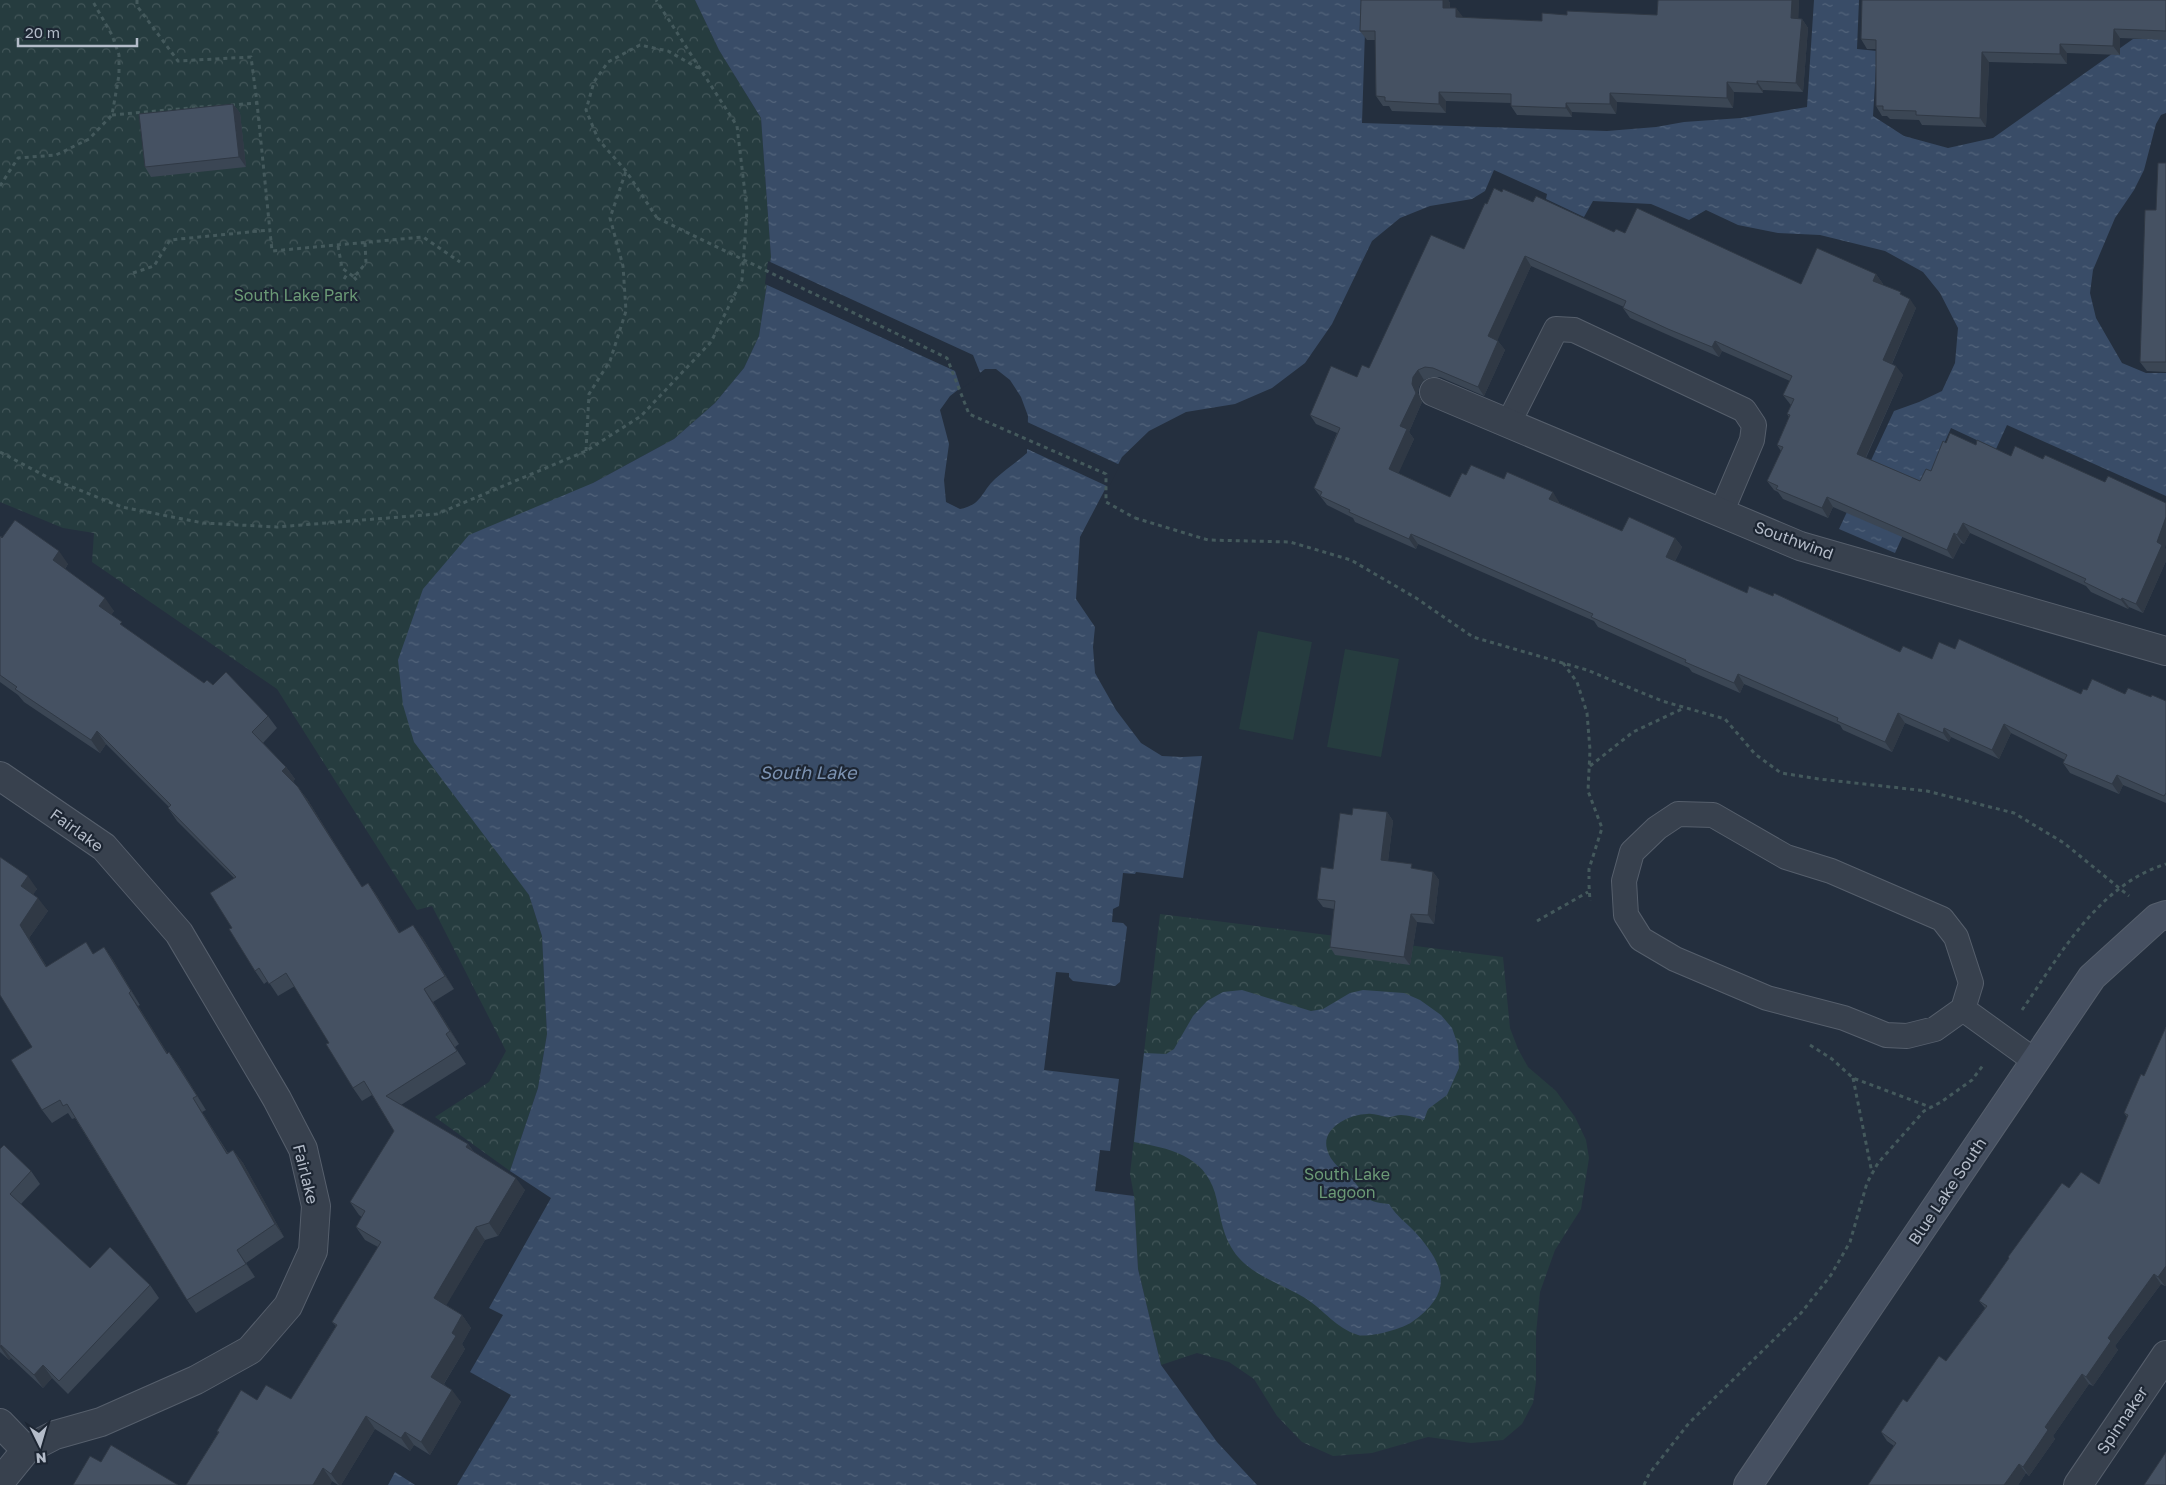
<svg xmlns="http://www.w3.org/2000/svg" width="2166" height="1485" font-family="'Golos Text',sans-serif">
<style>
.grass{fill:#263c3f}
.park{fill:url(#park-crowns)}
.water{fill:url(#water-ripples);fill-rule:evenodd}
.pier{fill:#242f3e}
.lines{fill:none;stroke-linecap:round;stroke-linejoin:round}
.lane-casing{stroke:#565f6c;stroke-width:26}
.street-casing{stroke:#565f6c;stroke-width:30}
.secondary-casing{stroke:#565f6c;stroke-width:30}
.path{stroke:#44595c;stroke-width:3;stroke-dasharray:4 4;stroke-linecap:butt}
.lane{stroke:#38414e;stroke-width:24}
.street{stroke:#38414e;stroke-width:28}
.secondary{stroke:#465061;stroke-width:28}
.path-bridge{stroke:#44595c;stroke-width:3;stroke-dasharray:4 4;stroke-linecap:butt}
.wall{fill:#3b4654}
.shaded-wall{fill:#303945}
.building{fill:#455162;stroke:#303945}
.labels{text-anchor:middle;stroke-width:4.5;stroke-linejoin:round;paint-order:stroke}
.park-label{font-size:16px;fill:#6b9a76;stroke:#1d2633}
.street-label{font-size:16px;fill:#b4bcc9;stroke:#1d2633}
.water-label{font-size:18px;font-style:italic;fill:#7c92b1;stroke:#1d2633}
</style>
<defs>
<pattern id="park-crowns" width="20" height="18" patternUnits="userSpaceOnUse" patternTransform="scale(1.25)"><rect width="20" height="18" fill="#263c3f"/><path d="M2 6a3 3 0 1 1 6 0M12 15a3 3 0 1 1 6 0" fill="none" stroke="#435659"/></pattern>
<pattern id="water-ripples" width="26" height="14" patternUnits="userSpaceOnUse" patternTransform="scale(1.25)"><rect width="26" height="14" fill="#394c67"/><path d="M2 4q2-2 4 0t4 0M15 11q2-2 4 0t4 0" fill="none" stroke="#53647b"/></pattern>
</defs>
<rect width="100%" height="100%" fill="#242f3e"/>
<path class="grass" d="M1258,631l54,11 -19,98 -54,-11z
M1345,649l54,10 -18,98 -54,-10z"/>
<path class="park" d="M0,0h695l24,50 42,68 10,139 -12,79 -15,32 -29,35 -41,36 -81,44 -87,379 23,33 13,41 5,98 -9,54 -28,83 -75,-54 54,-35 17,-31 -74,-145 -15,4 -140,-221 -185,-127 2,-29 -31,-5 -63,-26z
M1160,914l343,43 7,71 8,21 10,18 28,24 19,26 11,23 3,18 -8,51 -26,41 -15,42 -4,42v48l-3,21 -11,21 -19,16 -32,3 -43,-6 -56,16 -39,3 -31,-14 -25,-26 -23,-37 -25,-17 -32,-9 -36,12 -23,-96 -4,-73 -4,-22z"/>
<path class="water" d="M695,0h671l-4,123 245,8 49,-4 28,-5 57,-4 66,-11 7,-107h45l-2,49 20,2 -4,65 31,20 44,12 45,-10 140,-99h33v74l-5,2 -5,9 -12,46 -10,20 -19,28 -22,52 -3,23 6,25 26,45 24,10h20v123l-159,-71 -11,24 -45,-21 -56,125 -56,-24 55,-118 25,-9 23,-11 13,-28 3,-35 -18,-35 -17,-21 -38,-21 -65,-16 -42,-2 -40,-8 -32,-15 -17,10 -38,-16 -58,-3 -9,16 -38,-18 1,-5 -53,-24 -9,21 -13,8 -42,7 -30,12 -28,23 -40,83 -27,39 -33,25 -37,16 -49,8 -37,19 -27,26 -42,80 -4,62 19,28 -2,20 2,26 21,37 25,33 21,13 20,1 20,-1 -19,122 -47,-6 -1,2 -12,-1 -4,33 -6,3 -1,13 11,1 4,4 -7,55 -5,4 -42,-5 -4,-4v-4l-13,-1 -12,98 75,9 -9,72 -10,-1 -5,41 39,5 4,73 23,96 56,77 40,43h-800l54,-90 -41,-23 33,-57 -14,-7 62,-110 -41,-27 28,-83 9,-54 -5,-98 -13,-41 -115,-153 -11,-37 -5,-45 25,-71 46,-54 124,-52 81,-44 41,-36 29,-35 15,-32 12,-79 -10,-139 -42,-68zM985,369h11l14,11 11,17 7,19 -1,37c-10,9 -22,17 -32,26 -14,13 -13,26 -35,30l-14,-7 -2,-22 5,-36 -9,-34 10,-14z
M1242,990l69,21 12,-2 27,-16 13,-3 41,3 16,7 21,15 11,13 6,17 1,23 -12,27 -19,14 -4,11c-7,-2 -16,-5 -23,-5 -5,0 -10,3 -15,2 -6,-1 -12,-4 -19,-3 -17,0 -46,14 -40,35 3,13 15,21 24,29 16,17 11,24 38,26 9,14 16,17 26,28 31,34 39,61 -3,90 -10,7 -43,16 -54,13 -22,-7 -34,-25 -53,-37 -25,-15 -59,-24 -74,-51 -10,-17 -11,-36 -16,-54 -11,-38 -47,-45 -81,-51l10,-89 22,1 8,-5 19,-33 14,-15 16,-9z
M395,1472l20,13h-27z"/>
<path class="pier" d="M768,261l205,94 8,20 -20,14 -6,-18 -190,-87z
M1025,421l95,44 -11,22 -84,-39z"/>
<g class="lines">
<g class="lane-casing">
<path id="lane" d="M1508,424l48,-95 18,1 170,80 10,15 -2,15 -31,73
M1678,814l35,1 73,42 45,14 111,48 14,18 15,46 -8,26 -28,20 -28,7 -21,-1 -42,-17 -77,-20 -92,-39 -34,-20 -15,-24 -2,-34 8,-29 25,-24z
M1963,1009l72,52"/>
</g>
<g class="street-casing">
<path id="street" d="M1434,392l366,154 366,105
M0,776l104,71 75,86 98,166 26,50 13,57 -3,45 -25,55 -38,44 -54,30 -95,42 -46,13 -29,15 -26,32
M0,1423l26,27
M2078,1485l88,-130"/>
</g>
<g class="secondary-casing">
<path id="secondary" d="M1748,1485l344,-508 65,-59 9,-3"/>
</g>
<path class="path" d="M137,0v6l41,55 73,-4 6,46
M231,105l26,-2 15,148 151,-14 37,25
M112,115l100,-9
M0,186l18,-28 38,-3 33,-16 23,-24 7,-40v-20l-7,-20 -20,-35
M657,218l-31,-47 -28,-32 -12,-29 8,-28 14,-20 32,-17 28,6 30,17
M338,246l4,22 12,9 12,-14 -1,-20
M133,273l21,-7 16,-26 99,-10
M354,277l4,5
M344,279l4,-6
M586,451l3,-57 21,-33 16,-50 -3,-45 -13,-48 16,-47
M0,452l47,25 75,30 81,16 74,4 160,-13 149,-63 55,-35 70,-74 31,-62 5,-70 -10,-84 -81,-126
M1135,518l73,22 82,2 61,18 65,38 57,39 114,33 75,31 63,18 30,35 26,19 38,6 108,12 87,22 50,30 65,53
M1563,663l14,19 10,31 3,37 -2,41 14,37 -13,41v10
M1590,766l43,-34 51,-24
M1589,885l1,16
M1537,921l51,-29
M2022,1010c38,-55 76,-125 144,-146
M1810,1045l22,14 21,19 77,29
M1853,1078l19,95
M1644,1485l5,-11 40,-51 112,-110 30,-38 19,-33 17,-59 11,-20 46,-52 17,-9 31,-22 12,-16"/>
<use href="#lane" class="lane"/>
<use href="#street" class="street"/>
<use href="#secondary" class="secondary"/>
<path class="path-bridge" d="M657,218l290,140 22,56 137,60v28l29,16"/>
</g>
<path class="wall" d="M1361,0h87l2,3v5h6l7,10 79,3 25,-6h90l1,-15h141l-1,19h4l6,9 -5,64 -40,-2v3l-29,-1 -1,16 -116,-6 -1,12 -44,-2v5l-55,-2 -6,-9v-3l-65,-2v12l-54,-2 -3,-5h-6l-7,-10 -1,-56h-8l-7,-9z
M2166,0v40l-46,-2v17l-53,-2v11l-78,-2 -3,65 -64,-2 -3,-5 -29,-1 -3,-3h-5l-6,-10v-57h-9l-6,-10z
M233,104l7,9 6,54 -95,10 -6,-10z
M2166,163v209l-19,-1 -7,-9 16,-152z
M1502,192l31,10 81,30 11,1 176,51 75,-10 7,10 -1,1 22,11 12,12 -24,56 11,11 -37,83 54,23 245,67 1,2v11l-23,52 -14,-6 -1,2 -37,-17 -5,-6 -116,-53 -6,11 -3,-1 -8,16 -120,-52 -5,11 -45,-19 -5,-7 -4,-2 -7,-9 14,-30 -4,-6 12,-28 -2,-3 4,-9 -1,-1 -7,-9 7,-14 -68,-30 -3,6 -44,-19 -45,-20 -7,-10 1,-1 -93,-41 -34,74 8,10 -21,46 -44,-19h-8l-8,3 -5,6 -1,7 4,9 -13,30 5,7 -16,34 52,24 16,-22 38,4 55,23v1l63,28 53,7 7,9 -7,14 72,32 153,59 32,7 23,-10 126,45 6,-4 64,7 15,4v102l-43,-18 -4,9 -49,-21 -7,-10 2,-3 -54,-27 -12,26 -48,-22 -2,5 -44,-19 -13,29 -49,-22 -3,-5 -96,-41 -4,9 -48,-21 -3,-4 -91,-41 -4,-6 -176,-77 -2,5 -61,-27 -2,-4 -26,-13 -13,-17 23,-55 -21,-9 -6,-9 59,-47 95,-119 23,-45z
M0,536l68,28 -3,5 49,42 -3,4 15,14 78,54 9,2 55,31 9,12 -14,15 23,24 9,12 -2,2 14,18 55,88 6,-4 9,13 23,37 22,4 32,52 -21,13 26,42 -4,3 11,17 -65,41 67,39 6,8 51,38 -27,46 -13,4 -39,65 16,10 9,13 -9,16 3,5 -21,35 17,18 -31,53 -16,-10 -4,6 -35,-22 -34,56h-3l-6,-4 -2,4h-144l32,-52 -1,-2 40,-31 34,-1 45,-73 -4,-4 46,-75 -13,-7 -9,-13 6,-10 -3,-2 -9,-13 44,-71 -22,-36 -10,6 -9,-13 -24,-45 -34,-57 -17,10 -10,-15 -4,3 -9,-13 -23,-43 2,-50 -57,-57 -9,-13 1,-1 -63,-63 -6,9 -76,-51 -6,-7 -18,-13z
M1387,812l6,9 -5,40 27,8 18,3 6,8 -5,44 -17,-2 -7,43 -75,-10 -5,-8 4,-38 -11,-2 -6,-8 16,-30z
M3,859l34,30 -4,5 15,17 -19,27 18,29 47,-13 10,-7 9,13 27,45 -2,1 30,48 1,-2 10,14 27,44 -4,2 26,41 5,-3 10,13 41,74 -38,26 9,14 -59,36 -9,-13 -112,-182 -3,1 -4,-6 -16,10 -10,-13z
M2166,1027v258l-1,1 -4,-2 -46,62 3,4 -25,36 -4,-2 -36,52 2,3 -26,37 -3,-3 -8,12h-150l26,-39 -7,-5 -6,-9 26,-30 39,-41 39,-53 -6,-7 30,-43 -1,-1 61,-69 30,-4 28,-67 -3,-4 20,-37z
M0,1149l31,22 9,13 -19,20 69,64 60,17 9,13 -91,96 -16,-16 -9,10 -32,-30 -2,2 -9,-8z"/>
<path class="shaded-wall" d="M1443,0h5l2,3 -1,14 -6,-9z
M1792,0h7l-1,28 -7,-10z
M1456,8l7,9 -1,10 -6,-10z
M1802,19l6,9 -5,64 -7,-9z
M2114,29l6,9v17l-7,-9z
M2060,44l7,9v11l-7,-10z
M1982,52l7,10 -3,65 -6,-9z
M1757,81l6,9v3l-6,-9z
M1727,82l7,10 -1,16 -6,-10z
M1439,92l7,9v12l-7,-9z
M1610,93l7,9 -1,12 -6,-10z
M1566,103l6,9v5l-6,-9z
M233,104l7,9 6,54 -7,-10z
M1525,256l6,10 -36,80 -7,-10z
M1876,274l7,10 -3,6 -7,-9z
M1910,299l6,9 -27,62 -6,-10z
M1498,341l7,9 -21,46 -6,-9z
M1715,341l7,10 -3,6 -7,-10z
M1896,366l7,9 -40,88 -6,-9z
M1418,370l6,10 -5,6 -1,7 4,9 -13,30 5,7 -18,40 -7,-10 24,-92z
M1553,492l6,10 -3,6 -7,-9z
M1827,497l6,10 -5,11 -6,-10z
M2166,517v28l-1,3 1,2v11l-23,52 -7,-9 21,-62z
M1963,523l7,10 -6,11 -7,-9z
M1954,533l7,10 -8,16 -6,-9z
M1411,534l7,10 -2,5 -7,-10z
M1675,538l7,9 -10,20 -6,-10z
M59,551l9,13 -6,9 -9,-13z
M105,598l9,13 -6,8 -9,-13z
M2122,598l7,9 -1,2 -7,-9z
M1738,674l6,10 -4,9 -6,-10z
M1898,713l7,10 -13,29 -7,-10z
M2004,724l7,9 -12,26 -7,-9z
M1944,728l7,9 -2,5 -6,-9z
M97,731l9,13 -6,9 -9,-13z
M286,767l9,12 -4,5 -9,-13z
M2117,775l6,10 -4,9 -7,-10z
M298,787l9,12 63,101 -8,-13z
M1387,812l6,9 -6,48 -6,-9z
M1433,872l6,8 -5,44 -6,-9z
M28,876l9,13 -7,10 -9,-13z
M368,883l9,13 31,50 -9,-13z
M38,898l10,13 -19,27 26,42 -9,-13 -26,-42z
M1411,914l6,8 -7,43 -6,-8z
M413,925l9,12 32,52 -9,-13z
M104,947l9,13 27,45 -9,-14z
M424,989l9,13 26,42 -9,-13z
M129,993l9,13 38,61 -9,-13z
M169,1052l10,14 27,44 -9,-14z
M193,1098l9,14 34,55 -9,-13z
M468,1144l9,13 -11,-10z
M233,1150l10,13 41,74 -9,-13z
M516,1178l9,12 -27,46 -9,-13z
M476,1227l9,13 -42,71 -9,-13z
M237,1250l9,13 9,14 -9,-13z
M2166,1266v19l-1,1 -7,-9z
M2154,1274l7,10 -46,62 3,4 -25,36 -7,-9 22,-39z
M462,1315l9,13 -9,16 3,5 -25,41 -9,-13 21,-44z
M1,1345l10,13 -2,2 -9,-13z
M43,1365l9,13 -9,10 -9,-13z
M2082,1374l7,10 -36,52 2,3 -26,37 -6,-9 22,-40z
M452,1390l9,12 -31,53 -9,-13z
M366,1416l9,13 -34,56h-2l-8,-11z
M405,1432l9,13 -4,6 -9,-13z
M2019,1464l7,9 -8,12h-14z
M323,1468l9,13 -2,4h-17z"/>
<path class="building" d="M1361,0h82v8h13v9l86,4v-8l25,2v-4l90,4 1,-15h134l-1,18 11,1 -6,64 -39,-2v3l-30,-2v16l-117,-5v11l-44,-1v5l-55,-2v-12l-72,-2v12l-54,-3v-4l-9,-1 -1,-65h-15z
M1862,0h304v31l-52,-2 -1,17 -53,-2v10l-78,-2 -2,66 -64,-3v-4l-33,-1v-4h-7v-66l-15,-1z
M233,104l6,53 -94,10 -6,-53z
M2158,163h8v199h-26l5,-152h11z
M1494,188l8,4 1,-3 30,13 3,-6 78,36 2,-3 9,4 12,-25 164,76 16,-36 59,26 -3,7 28,11 -1,2 10,5 -27,61 13,6 -39,88 63,27 6,-12 5,2 12,-30 3,2 4,-10 26,12 1,-5 34,16 4,-10 28,13 2,-4 60,27 3,-6 58,27v14l-9,25 5,3 -26,59 -14,-6 -1,2 -37,-18 2,-3 -123,-56 -6,12 -3,-2 -7,17 -120,-53 -5,11 -46,-19 2,-3 -11,-5 16,-34 -6,-2 13,-30 -3,-1 7,-15 -11,-4 9,-19 -77,-35 -3,6 -44,-18 -45,-21 3,-7 -101,-45 -37,80 10,5 -20,46 -45,-19 -8,-1 -7,3 -5,7 -1,7 4,9 -16,33 7,3 -18,40 61,28 12,-24 4,2 5,-10 33,14 3,-7 46,20 -4,7 73,32 7,-14 46,21 -9,19 81,36 2,-7 24,10 1,-3 126,59 3,-6 29,13 7,-17 16,7 4,-10 122,55 2,-5 4,1 5,-11 33,15 3,-6 23,9 1,-2 14,6v92l-2,3 -47,-21 -5,9 -49,-21 4,-8 -63,-31 -12,26 -48,-22 -1,5 -45,-20 -13,29 -48,-21 1,-3 -100,-44 -4,9 -49,-21 1,-2 -95,-43 2,-3 -182,-80 -2,5 -60,-27 1,-2 -30,-14 2,-4 -8,-4 26,-60 -30,-13 21,-49 26,11 5,-12 7,3 62,-133 33,14 21,-46 2,1z
M15,520l44,31 -6,9 52,38 -6,8 23,16 -2,2 84,59 3,-3 6,5 13,-13 42,44 -16,16 34,35 -4,4 16,16 64,100 6,-4 31,50 14,-8 32,51 -21,13 26,42 -4,3 11,17 -71,45 82,48 -2,3 50,31 -27,45 -13,4 -42,71 28,17 -10,18 4,3 -25,41 21,13 -31,52 -16,-10 -4,6 -35,-22 -35,58 -8,-6 -10,17h-127l33,-53 -2,-1 24,-41 16,10 9,-15 25,14 46,-74 -5,-3 49,-80 -25,-15 9,-16 -15,-9 44,-71 -30,-50 -11,7 -27,-44 3,-1 -43,-70 -17,11 -10,-16 -4,3 -26,-42 3,-1 -22,-35 26,-16 -68,-69 3,-3 -74,-74 -6,9 -76,-51 2,-2 -17,-12v-139l2,2z
M1353,808l34,4 -6,48 31,4 -1,4 22,4 -5,43 -17,-1 -7,43 -74,-10 5,-46 -18,-2 4,-32 12,2 7,-56 12,2z
M0,857l28,19 -7,10 17,12 -18,27 26,42 40,-25 7,12 11,-7 27,44 -2,2 38,61 2,-2 28,44 -4,2 34,56 6,-4 42,74 -38,26 9,14 -59,36 -120,-196 -4,2 -3,-6 -18,10 -31,-50 21,-13 -32,-52z
M2166,1027v239l-8,11 -4,-3 -46,64 3,3 -25,36 -4,-3 -37,53 3,3 -25,37 -4,-3 -15,21h-136l28,-42 -15,-11 22,-33 4,3 32,-46 7,5 41,-55 -8,-5 30,-43 -1,-1 54,-74 7,5 12,-16 18,12 29,-69 -4,-2 17,-39 3,2z
M4,1145l27,26 -21,23 80,74 20,-21 40,38 -91,96 -16,-16 -9,10 -33,-30 -1,2v-198z
M111,1445l67,40h-105l17,-29 11,6z
M2166,1452v33h-22z"/>
<g class="labels">
<g class="park-label">
<text x="296" y="301">South Lake Park</text>
<text x="1347" y="1180">South Lake<tspan x="1347" dy="18">Lagoon</tspan></text>
</g>
<g class="street-label">
<text transform="translate(1794 540) rotate(20)" y="6">Southwind</text>
<text transform="translate(77 830) rotate(36)" y="6">Fairlake</text>
<text transform="translate(306 1174) rotate(76)" y="6">Fairlake</text>
<text transform="translate(1947 1191) rotate(-56)" y="6">Blue Lake South</text>
<text transform="translate(2122 1420) rotate(-56)" y="6">Spinnaker</text>
</g>
<g class="water-label">
<text x="808" y="779">South Lake</text>
</g>
</g>
<g transform="translate(40 1445) rotate(175)" stroke="#1d2633" stroke-width="4" paint-order="stroke">
<path d="M0-4L9 19L0 12L-9 19Z" fill="#b4bcc9"/>
<text y="-8" font-size="14" font-weight="bold" text-anchor="middle" fill="#b4bcc9">N</text>
</g>
<path d="M18 38v8h119v-8" fill="none" stroke="#b4bcc9" stroke-width="2.5"/>
<text x="25" y="38" font-size="15" fill="#b4bcc9" stroke="#1d2633" stroke-width="4" paint-order="stroke">20 m</text>
</svg>
